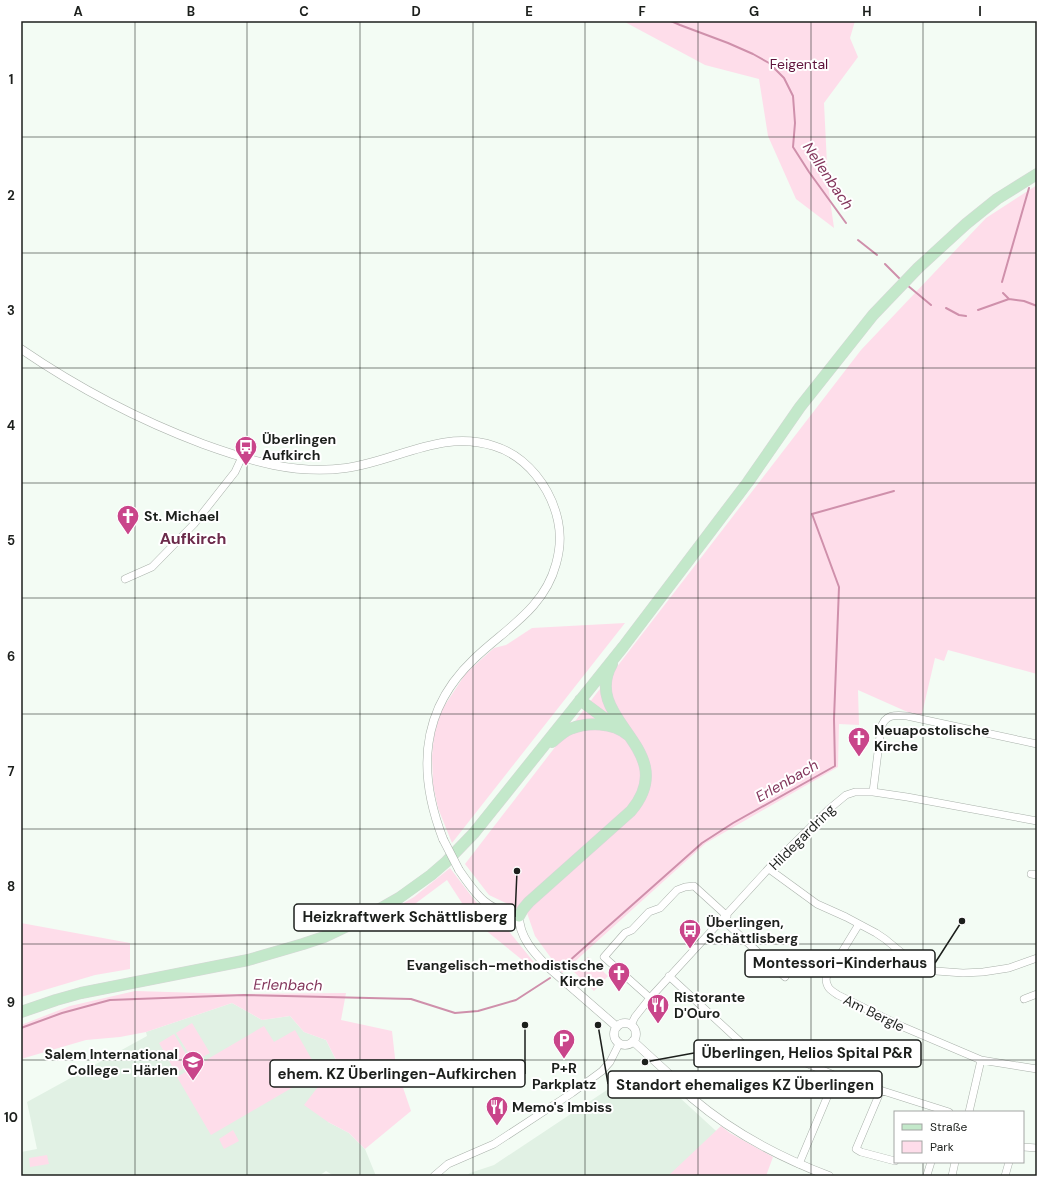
<svg xmlns="http://www.w3.org/2000/svg" width="1058" height="1197" font-family="'DM Sans',sans-serif">
<style>
.built{fill:#e1f1e4}
.green{fill:#feddea}
.lines{fill:none;stroke-linecap:round;stroke-linejoin:round}
.stream{stroke:#cf90ab;stroke-width:2}
.minor-casing{stroke:#a9b1aa;stroke-width:8}
.tertiary-casing{stroke:#a9b1aa;stroke-width:9}
.primary-casing{stroke:#d6d7d6;stroke-width:12}
.minor{stroke:#fff;stroke-width:7}
.tertiary{stroke:#fff;stroke-width:8}
.primary{stroke:#c3e8ca;stroke-width:11}
.tertiary-bridge-casing{stroke:#a9b1aa;stroke-width:9;stroke-linecap:butt}
.tertiary-bridge{stroke:#fff;stroke-width:8}
.grid{fill:none;stroke:#1c1f1c;stroke-width:1;stroke-opacity:0.55}
.labels{text-anchor:middle;stroke-width:4;stroke-linejoin:round;paint-order:stroke}
.park-label{font-size:14px;fill:#5e143c;stroke:#fff}
.poi-label{font-size:14px;font-weight:bold;fill:#1c1f1c;stroke:#fff;text-anchor:start}
.street-label{font-size:14px;fill:#1c1f1c;stroke:#fff}
.water-label{font-size:15px;font-style:italic;fill:#83365c;stroke:#fff}
.quarter-label{font-size:16px;font-weight:bold;fill:#6c2b4b;stroke:#fff}
.leader{fill:none;stroke:#1c1f1c;stroke-width:1.5}
.callout-dot{fill:#1c1f1c;stroke:#fff;stroke-width:1.5}
.callout{fill:#fff;stroke:#1c1f1c;stroke-width:1.5}
.callout-label{font-size:15px;text-anchor:middle;font-weight:bold;fill:#1c1f1c}
.neatline{fill:none;stroke:#1c1f1c;stroke-width:1.5}
.grid-label{font-size:13px;text-anchor:middle;font-weight:bold;fill:#1c1f1c}
</style>
<rect width="100%" height="100%" fill="#f3fcf4"/>
<path class="built" d="M232,1003l30,17 28,-4 14,16 22,8 11,22 -9,60 21,11 16,16 11,27h-42l-8,-5 -7,5h-298v-24l16,-3 -10,-47 120,-66 -1,-4z
M631,1074l22,11 -7,9 4,3 17,-11 48,44 19,13 -2,33h-266l4,-3 24,-8z"/>
<path class="green" d="M623,21h232l-5,17 8,19 -34,46 4,82 6,43 -38,-29 -28,-63 -9,-57 -54,-14z
M1037,185v489l-89,-24 -4,11 -9,-3 -14,60 -63,-28 1,35 -20,-1 -1,43 -132,76 -144,130 -27,-37 -8,-23 -38,-18 -24,-31 396,-514 125,-132z
M625,623l-173,220 -14,-35 -5,-23 -1,-29 2,-21 7,-24 25,-38 28,-25 12,-3 26,-17z
M450,868l26,34 31,27 30,37 -11,-3 -53,-43 -26,-40 -67,50 -7,-9 41,-24z
M21,923l109,20v26l-35,6 -74,22z
M588,957l20,19 -14,15 -21,-20z
M135,991l99,3 112,-1 -5,27 51,11 4,36 15,44 -46,38 -16,-16 -21,-11 -24,-17 33,-43 -11,-22 -22,-8 -14,-16 -28,4 -30,-17 -86,29 -26,5 -34,3 -65,19v-34l49,-19z
M192,1023l18,30 -16,9 -18,-29z
M264,1026l10,16 21,-12 24,42 -108,63 -34,-58z
M174,1034l18,30 -16,9 -17,-30z
M721,1126l9,7 43,24 -7,19h-98z
M233,1130l6,11 -15,8 -5,-10z
M47,1155l2,9 -19,3 -1,-9z"/>
<g class="lines">
<path class="stream" d="M671,21l9,4 48,18 25,11 16,9 15,15 9,18 2,27 -2,24 16,25 37,51
M858,240l19,15
M885,264l16,16
M1002,282l27,-94
M907,285l24,20
M1003,293l6,6
M946,308l13,7 7,1
M978,310l31,-11 15,2 13,5
M559,970l143,-127 31,-20 102,-57 -1,-47 5,-132 -27,-73 82,-23
M21,1028l41,-15 48,-13 134,-5 167,4 44,14 23,-2 38,-11 34,-22"/>
<g class="minor-casing">
<path id="minor" d="M125,579l27,-12 42,-43 41,-52 7,-15
M873,792l8,-64c4,-14 14,-13 26,-12l130,28
M769,869l48,35 29,13 30,16 9,6 28,23 14,6 9,3 27,2 20,-1 26,-4 28,-10
M1031,874l6,1
M723,920l62,57
M859,924l-33,54c0,9 4,12 12,17l63,31 80,34 56,9
M669,976l79,73 26,10
M650,998l-46,-41 21,-24 7,-3 17,-18 11,-4 17,-18 8,-3 9,-1 33,30
M1024,999l13,-5
M631,1025l4,-8 15,-19 120,-131 58,-57 18,-15 9,-3h18l34,5 130,24
M799,1060l37,16 113,36
M881,1090l-25,59 5,3 34,9
M969,1112l12,-52
M1023,1147l14,1
M799,1164l37,-88
M927,1175l4,-13
M434,1176l14,-12 46,-20 78,-51 30,-22 8,-9 9,-18
M952,1176l3,-14
M1005,1176l4,-14"/>
</g>
<g class="tertiary-casing">
<path id="tertiary" d="M21,349c57,39 118,71 182,95 47,17 93,31 143,24 51,-7 96,-39 148,-22 33,10 57,42 64,75 3,14 2,29 -2,43 -12,45 -51,65 -82,95 -54,51 -57,113 -31,180
M459,870c18,26 27,40 60,46 0,21 15,37 29,51l69,60
M614 1034a11 11 0 1 1 22 0a11 11 0 1 1-22 0Z
M633,1041c12,11 24,22 36,33 7,8 15,17 23,24 41,35 87,59 137,78"/>
</g>
<g class="primary-casing">
<path id="primary" d="M580,700l35,26
M552,742c6,-5 11,-10 18,-13 18,-7 43,-7 58,6
M519,916l4,-7 6,-7 102,-91c52,-62 -51,-91 -19,-147
M21,1012l35,-12 25,-7 167,-33 55,-16 21,-7 40,-19 35,-20 32,-23 15,-13 28,-29 149,-186 125,-165 52,-75 73,-92 45,-47 48,-44 31,-25 40,-25"/>
</g>
<use href="#minor" class="minor"/>
<use href="#tertiary" class="tertiary"/>
<use href="#primary" class="primary"/>
<g class="tertiary-bridge-casing">
<path id="tertiary-bridge" d="M443,839l16,31"/>
</g>
<use href="#tertiary-bridge" class="tertiary-bridge"/>
</g>
<path class="grid" d="M135,21v1155M247,21v1155M360,21v1155M473,21v1155M585,21v1155M698,21v1155M811,21v1155M923,21v1091M21,137h1016M21,253h1016M21,368h1016M21,483h1016M21,598h1016M21,714h1016M21,829h1016M21,944h1016M21,1060h1016M923,1162v14"/>
<defs>
<g id="bus-pin" transform="scale(1.15)"><path d="M0 17L-7.5 6A9.5 9.5 0 1 1 7.5 6Z" fill="#c9458a" stroke="#fff"/><path d="M-5-6H5V4H4V6H2V4H-2V6H-4V4H-5ZM-3.5-4V0h7V-4ZM-3.5 1.2v1.5H-2V1.2ZM2 1.2v1.5H3.5V1.2Z" fill="#fff"/></g>
<g id="church-pin" transform="scale(1.15)"><path d="M0 17L-7.5 6A9.5 9.5 0 1 1 7.5 6Z" fill="#c9458a" stroke="#fff"/><path d="M-1.2-6h2.4v3.5h3.3v2.4h-3.3V6h-2.4V-.1h-3.3v-2.4h3.3Z" fill="#fff"/></g>
<g id="restaurant-pin" transform="scale(1.15)"><path d="M0 17L-7.5 6A9.5 9.5 0 1 1 7.5 6Z" fill="#c9458a" stroke="#fff"/><path d="M-5-6h1v4h1v-4h1v4h1v-4h1v5L-1.5 .5V6h-2V.5L-5-1ZM5-6V6H3V1.5H1.5Q1.5-4 5-6Z" fill="#fff"/></g>
<g id="parking-pin" transform="scale(1.15)"><path d="M0 17L-7.5 6A9.5 9.5 0 1 1 7.5 6Z" fill="#c9458a" stroke="#fff"/><path d="M-3.5-5.5H1a3.5 3.5 0 0 1 0 7H-1V5.5H-3.5ZM-1-3.4V-.6H.8a1.4 1.4 0 0 0 0-2.8Z" fill="#fff"/></g>
<g id="school-pin" transform="scale(1.15)"><path d="M0 17L-7.5 6A9.5 9.5 0 1 1 7.5 6Z" fill="#c9458a" stroke="#fff"/><path d="M0-5L7-2L0 1L-7-2ZM-4 1L0 2.5L4 1V4Q0 6-4 4Z" fill="#fff"/></g>
</defs>
<g fill-rule="evenodd">
<use href="#bus-pin" x="246" y="447"/>
<use href="#church-pin" x="128" y="516"/>
<use href="#church-pin" x="859" y="738"/>
<use href="#bus-pin" x="690" y="930"/>
<use href="#church-pin" x="619" y="973"/>
<use href="#restaurant-pin" x="658" y="1005"/>
<use href="#parking-pin" x="564" y="1040"/>
<use href="#school-pin" x="193" y="1062"/>
<use href="#restaurant-pin" x="497" y="1107"/>
</g>
<g class="labels">
<g class="park-label">
<text x="799" y="69">Feigental</text>
</g>
<g class="poi-label">
<text x="262" y="444">Überlingen<tspan x="262" dy="16">Aufkirch</tspan></text>
<text x="144" y="521">St. Michael</text>
<text x="874" y="735">Neuapostolische<tspan x="874" dy="16">Kirche</tspan></text>
<text x="706" y="927">Überlingen,<tspan x="706" dy="16">Schättlisberg</tspan></text>
<text x="604" y="970" text-anchor="end">Evangelisch-methodistische<tspan x="604" dy="16">Kirche</tspan></text>
<text x="674" y="1002">Ristorante<tspan x="674" dy="16">D'Ouro</tspan></text>
<text x="178" y="1059" text-anchor="end">Salem International<tspan x="178" dy="16">College - Härlen</tspan></text>
<text x="564" y="1073" text-anchor="middle">P+R<tspan x="564" dy="16">Parkplatz</tspan></text>
<text x="512" y="1112">Memo's Imbiss</text>
</g>
<g class="street-label">
<text transform="translate(802 837) rotate(-45)" y="5">Hildegardring</text>
<text transform="translate(874 1013) rotate(26)" y="5">Am Bergle</text>
</g>
<g class="water-label">
<text transform="translate(828 176) rotate(56)" y="5">Nellenbach</text>
<text transform="translate(787 781) rotate(-30)" y="5">Erlenbach</text>
<text transform="translate(288 985) rotate(1)" y="5">Erlenbach</text>
</g>
<g class="quarter-label">
<text x="193" y="544">Aufkirch</text>
</g>
</g>
<path class="leader" d="M517 871L515 917M962 921L935 963M645 1062L694 1053M525 1025L525 1074M598 1025L608 1084"/>
<g class="callout-dot">
<circle cx="517" cy="871" r="4"/>
<circle cx="962" cy="921" r="4"/>
<circle cx="645" cy="1062" r="4"/>
<circle cx="525" cy="1025" r="4"/>
<circle cx="598" cy="1025" r="4"/>
</g>
<g class="callout">
<rect x="294" y="904" width="221" height="27" rx="4"/>
<rect x="745" y="950" width="190" height="27" rx="4"/>
<rect x="694" y="1040" width="227" height="27" rx="4"/>
<rect x="270" y="1060" width="255" height="27" rx="4"/>
<rect x="608" y="1071" width="274" height="27" rx="4"/>
</g>
<g class="callout-label">
<text x="405" y="922">Heizkraftwerk Schättlisberg</text>
<text x="840" y="968">Montessori-Kinderhaus</text>
<text x="807" y="1058">Überlingen, Helios Spital P&amp;R</text>
<text x="397" y="1079">ehem. KZ Überlingen-Aufkirchen</text>
<text x="745" y="1090">Standort ehemaliges KZ Überlingen</text>
</g>
<rect width="1058" height="1197" fill="none" stroke="#ffffff" stroke-width="44"/>
<rect x="894" y="1111" width="130" height="52" fill="#ffffff" stroke="#a4a5a4"/>
<rect x="902" y="1124" width="20" height="6" fill="#c3e8ca" stroke="#a4a5a4"/>
<text x="930" y="1131" font-size="12" fill="#1c1f1c">Straße</text>
<rect x="902" y="1141" width="20" height="12" fill="#feddea" stroke="#a4a5a4"/>
<text x="930" y="1151" font-size="12" fill="#1c1f1c">Park</text>
<rect x="22" y="22" width="1014" height="1153" class="neatline"/>
<g class="grid-label">
<text x="78" y="16">A</text>
<text x="191" y="16">B</text>
<text x="304" y="16">C</text>
<text x="416" y="16">D</text>
<text x="529" y="16">E</text>
<text x="642" y="16">F</text>
<text x="754" y="16">G</text>
<text x="867" y="16">H</text>
<text x="980" y="16">I</text>
<text x="11" y="84">1</text>
<text x="11" y="200">2</text>
<text x="11" y="315">3</text>
<text x="11" y="430">4</text>
<text x="11" y="545">5</text>
<text x="11" y="661">6</text>
<text x="11" y="776">7</text>
<text x="11" y="891">8</text>
<text x="11" y="1007">9</text>
<text x="11" y="1122">10</text>
</g>
</svg>
